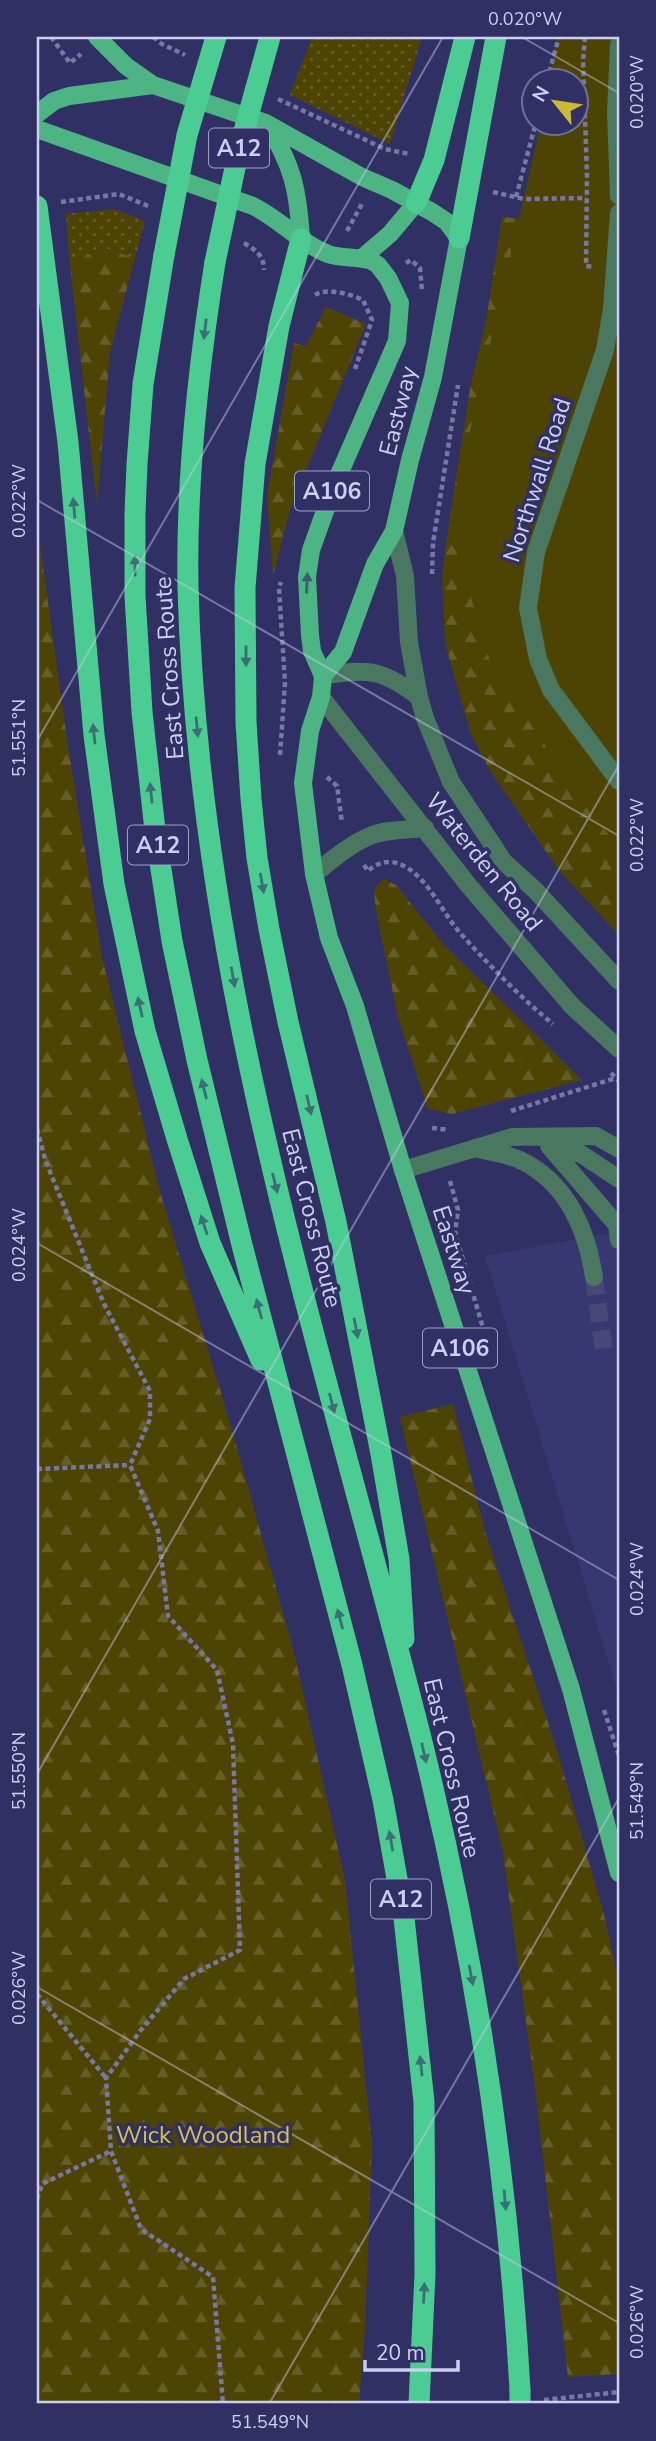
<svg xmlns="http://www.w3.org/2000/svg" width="656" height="2441" font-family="'Nunito Sans',sans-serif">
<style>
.built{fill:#373772}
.grass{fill:url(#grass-dots)}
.forest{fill:url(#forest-firs)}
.green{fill:#4d4403}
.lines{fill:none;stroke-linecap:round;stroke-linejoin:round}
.minor-tunnel{stroke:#474879;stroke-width:18;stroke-dasharray:18 9;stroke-linecap:butt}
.path{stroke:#7779a4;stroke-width:4.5;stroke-dasharray:5 3.5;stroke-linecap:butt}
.minor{stroke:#49775f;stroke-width:18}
.major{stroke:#4db484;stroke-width:18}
.highway{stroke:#4bcc92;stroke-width:21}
.highway-bridge{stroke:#4bcc92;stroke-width:21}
.oneway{fill:#3b6e76}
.oneway2{fill:#3a5e6f}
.ticks{fill:none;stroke:#ccd0f0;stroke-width:2;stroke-opacity:0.45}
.labels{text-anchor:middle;stroke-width:7;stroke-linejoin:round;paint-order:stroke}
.shield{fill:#303064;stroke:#9da0c6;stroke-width:2}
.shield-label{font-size:23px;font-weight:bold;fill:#ccd0f0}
.street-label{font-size:24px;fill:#ccd0f0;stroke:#303064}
.park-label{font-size:24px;fill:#d4c24c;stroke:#303064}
.neatline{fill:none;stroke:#ccd0f0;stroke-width:2.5}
.ticks-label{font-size:18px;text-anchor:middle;fill:#ccd0f0}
</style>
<defs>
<pattern id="grass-dots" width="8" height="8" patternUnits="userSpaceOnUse" patternTransform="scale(1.75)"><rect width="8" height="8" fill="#4d4403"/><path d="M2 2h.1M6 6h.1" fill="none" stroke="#655e28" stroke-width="1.8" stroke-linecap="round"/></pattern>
<pattern id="forest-firs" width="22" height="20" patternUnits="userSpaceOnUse" patternTransform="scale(1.75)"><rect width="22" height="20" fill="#4d4403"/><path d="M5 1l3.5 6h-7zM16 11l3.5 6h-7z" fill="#655e28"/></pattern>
</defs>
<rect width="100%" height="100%" fill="#303064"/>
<path class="built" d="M619,1231v466l-134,-441z"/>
<path class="grass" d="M312,37h110l-32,107 -100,-49z
M114,209l31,12 -10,37 -34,-11 -31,18 -4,-51z"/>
<path class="forest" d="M502,217l73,5 44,614v99l-58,-62 -71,-102 -20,-39 -25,-89 -3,-65 3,-28 25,-162 16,-67z
M101,247l34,11 -25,94 -13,153 -27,-240z
M326,307l40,17 -76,186 -17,66 -6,-81 27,-152 12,3z
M37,522l29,211 36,224 57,231 69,228 66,236 51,228 27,263 -7,187 -6,74h-322z
M384,879l12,6 48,60 138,135 -130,34 -24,-5 -30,-92 -21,-101 -3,-22 3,-9z
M453,1404l32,127 72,219 48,168 14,65v391l-51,3 -33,-289 -32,-235 -103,-436z"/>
<path class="green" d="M557,37h62v809l-23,-25 -105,-156 -42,-142 92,-400 35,-1v-42h-27z"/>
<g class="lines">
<path class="minor-tunnel" d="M594,1277l10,75"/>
<path class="path" d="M51,37l19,26 11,-9
M153,37l9,7 23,11
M585,37l-2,24 4,115 -1,90 7,1
M547,80l12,-43
M278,99l107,50 24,5
M493,192l31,7 62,-1
M516,197l20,-75
M61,202l58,-8 29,12
M347,231l16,-29
M244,243c12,7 20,13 20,27
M406,263l5,-3 9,8 2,23
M315,295c12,-8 35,-1 48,5l9,20 -17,49
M432,574l1,-31 25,-158
M280,755l5,-72 -6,-95 2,-6
M327,777l10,9 5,37
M364,865l4,6c10,-9 21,-12 34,-6 27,13 40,48 59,69 29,32 59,63 92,90
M611,1073l8,8
M511,1111l105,-33
M432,1128l17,2
M37,1129l9,33 58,142 46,87v28l-20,46 28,66 10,85 49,54 16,74 7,206 -56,29 -43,51 -35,48 5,73 30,78 72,48 10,127
M450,1181l8,29 -3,22 28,96
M37,1469l93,-4
M604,1710l15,46
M37,1994l69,84
M37,2199l5,-15 69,-33
M544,2400l75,-8
M480,2404l16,-1"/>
<path class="minor" d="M619,45l-3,67 3,84
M619,213l-7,96 -7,41 -69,202 -8,56 10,51 13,31 68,91
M394,531l11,45 4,66 10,55 6,21 26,64 53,80 32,29 83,90
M323,676c44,-8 59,-7 96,21
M321,697l148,189 103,120 47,43
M314,874c17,-13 36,-30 56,-38 17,-7 37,-6 55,-8
M549,1146l68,79 2,15
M550,1146l31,8 38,25
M475,1148c15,4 34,6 47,13 45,22 65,69 72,116
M403,1170l109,-33 84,-1 23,13"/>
<path class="major" d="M97,37l29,29 27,19 113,38 96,54 30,13 40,22 15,10 12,16 -26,139 -23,83 -16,71 -19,33 -32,88 -20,24
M37,114l17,-13 15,-5 84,-11
M267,124c26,42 31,66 34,115
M37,129l216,77c27,13 47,37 75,48 14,5 29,2 44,7l6,4 10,13 12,25 -3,38 -63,145 -23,64 -4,27 3,58 2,16 11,25 -2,21 -11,34 -7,52 11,91 15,64 26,68 48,164 168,519 48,184
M362,258l28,-24 26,-31"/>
<path class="highway" d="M416,203l18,-43 31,-123
M37,206l31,236 26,293 20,149 31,147 32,108 33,104 51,117
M459,238l37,-201
M301,239l-22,87 -24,138 -10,124 1,134 5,77 6,59 12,71 19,93 48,200 45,232 18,105 5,80
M164,255l-21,129 -6,80 -2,50v82l7,116 13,118 17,111 25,119 45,185 110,420 31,135 21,118 20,184 1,172 -6,130
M215,262c-17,107 -29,216 -27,325 10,397 139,777 235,1159 52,211 85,427 97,644"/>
<path class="highway-bridge" d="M164,255l23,-120 29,-98
M215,262l24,-113 31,-112
M520,2390v14"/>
</g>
<defs><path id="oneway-solid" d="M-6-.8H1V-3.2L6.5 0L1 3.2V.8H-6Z" transform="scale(1.75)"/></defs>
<g class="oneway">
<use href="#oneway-solid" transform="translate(205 329) rotate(97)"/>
<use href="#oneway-solid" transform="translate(74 508) rotate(-95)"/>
<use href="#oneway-solid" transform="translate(135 566) rotate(-90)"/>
<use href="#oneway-solid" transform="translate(246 656) rotate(90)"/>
<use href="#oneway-solid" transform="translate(197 727) rotate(85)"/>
<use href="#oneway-solid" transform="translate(94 734) rotate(-96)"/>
<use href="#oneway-solid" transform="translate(151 793) rotate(-96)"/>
<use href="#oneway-solid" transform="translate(262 883) rotate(80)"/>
<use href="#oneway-solid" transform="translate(233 977) rotate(80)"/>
<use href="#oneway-solid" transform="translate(140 1007) rotate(-103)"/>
<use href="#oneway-solid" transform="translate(204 1089) rotate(-104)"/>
<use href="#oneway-solid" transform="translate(309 1105) rotate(77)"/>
<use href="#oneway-solid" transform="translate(275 1183) rotate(76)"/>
<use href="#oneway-solid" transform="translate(204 1225) rotate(-108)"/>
<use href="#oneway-solid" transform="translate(259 1309) rotate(-105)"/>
<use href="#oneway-solid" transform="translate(356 1328) rotate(79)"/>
<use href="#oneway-solid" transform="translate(332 1403) rotate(75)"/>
<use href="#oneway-solid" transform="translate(340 1619) rotate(-105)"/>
<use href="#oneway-solid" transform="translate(424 1753) rotate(77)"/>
<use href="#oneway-solid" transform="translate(391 1841) rotate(-100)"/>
<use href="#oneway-solid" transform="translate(471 1975) rotate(80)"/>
<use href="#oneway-solid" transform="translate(421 2066) rotate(-96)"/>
<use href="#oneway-solid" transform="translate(505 2200) rotate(85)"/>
<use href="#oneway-solid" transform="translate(424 2293) rotate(-87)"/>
</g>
<use class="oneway2" href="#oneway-solid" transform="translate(307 583) rotate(-87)"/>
<path class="ticks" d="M522,37l97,56M37,500l582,336M37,741l406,-704M37,1243l582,337M37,1774l582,-1009M37,1987l582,336M269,2404l350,-606"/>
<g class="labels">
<g class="shield">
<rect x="209" y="128.5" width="60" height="39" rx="5"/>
<rect x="295" y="471.5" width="74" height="39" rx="5"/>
<rect x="128" y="825.5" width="60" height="39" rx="5"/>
<rect x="423" y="1328.5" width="74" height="39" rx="5"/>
<rect x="371" y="1879.5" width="60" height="39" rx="5"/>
</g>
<g class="shield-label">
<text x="239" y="156">A12</text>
<text x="332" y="499">A106</text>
<text x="158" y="853">A12</text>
<text x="460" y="1356">A106</text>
<text x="401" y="1907">A12</text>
</g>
<g class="street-label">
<text transform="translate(398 411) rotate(-76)" y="8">Eastway</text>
<text transform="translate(537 480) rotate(-72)" y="8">Northwall Road</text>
<text transform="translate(169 668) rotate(-94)" y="8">East Cross Route</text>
<text transform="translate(484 862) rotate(51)" y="8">Waterden Road</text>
<text transform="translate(312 1218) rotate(76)" y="8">East Cross Route</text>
<text transform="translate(454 1250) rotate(72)" y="8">Eastway</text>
<text transform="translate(452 1768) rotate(77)" y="8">East Cross Route</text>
</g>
<g class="park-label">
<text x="203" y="2143">Wick Woodland</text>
</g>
</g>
<rect width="656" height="2441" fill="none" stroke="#303064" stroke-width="77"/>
<g transform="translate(555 102) rotate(300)"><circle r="33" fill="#303064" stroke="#6e709c" stroke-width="2"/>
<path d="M0-5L12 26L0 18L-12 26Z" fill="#ccb938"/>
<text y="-10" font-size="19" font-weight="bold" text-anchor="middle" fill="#ccd0f0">N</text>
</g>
<path d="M365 2360v10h93v-10" fill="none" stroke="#ccd0f0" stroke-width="3.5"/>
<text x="376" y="2360" font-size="21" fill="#ccd0f0" stroke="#303064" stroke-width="5" paint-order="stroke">20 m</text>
<rect x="38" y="38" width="580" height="2364" class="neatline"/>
<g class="ticks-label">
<text x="525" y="25">0.020°W</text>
<text transform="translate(637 92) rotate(-90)" y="6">0.020°W</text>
<text transform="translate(19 501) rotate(-90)" y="6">0.022°W</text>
<text transform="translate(19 738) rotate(-90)" y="6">51.551°N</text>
<text transform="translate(637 835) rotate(-90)" y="6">0.022°W</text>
<text transform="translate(19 1245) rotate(-90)" y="6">0.024°W</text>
<text transform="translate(637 1579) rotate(-90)" y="6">0.024°W</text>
<text transform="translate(19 1771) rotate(-90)" y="6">51.550°N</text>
<text transform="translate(637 1801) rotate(-90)" y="6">51.549°N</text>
<text transform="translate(19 1988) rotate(-90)" y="6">0.026°W</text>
<text transform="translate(637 2322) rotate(-90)" y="6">0.026°W</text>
<text x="270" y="2428">51.549°N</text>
</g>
</svg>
